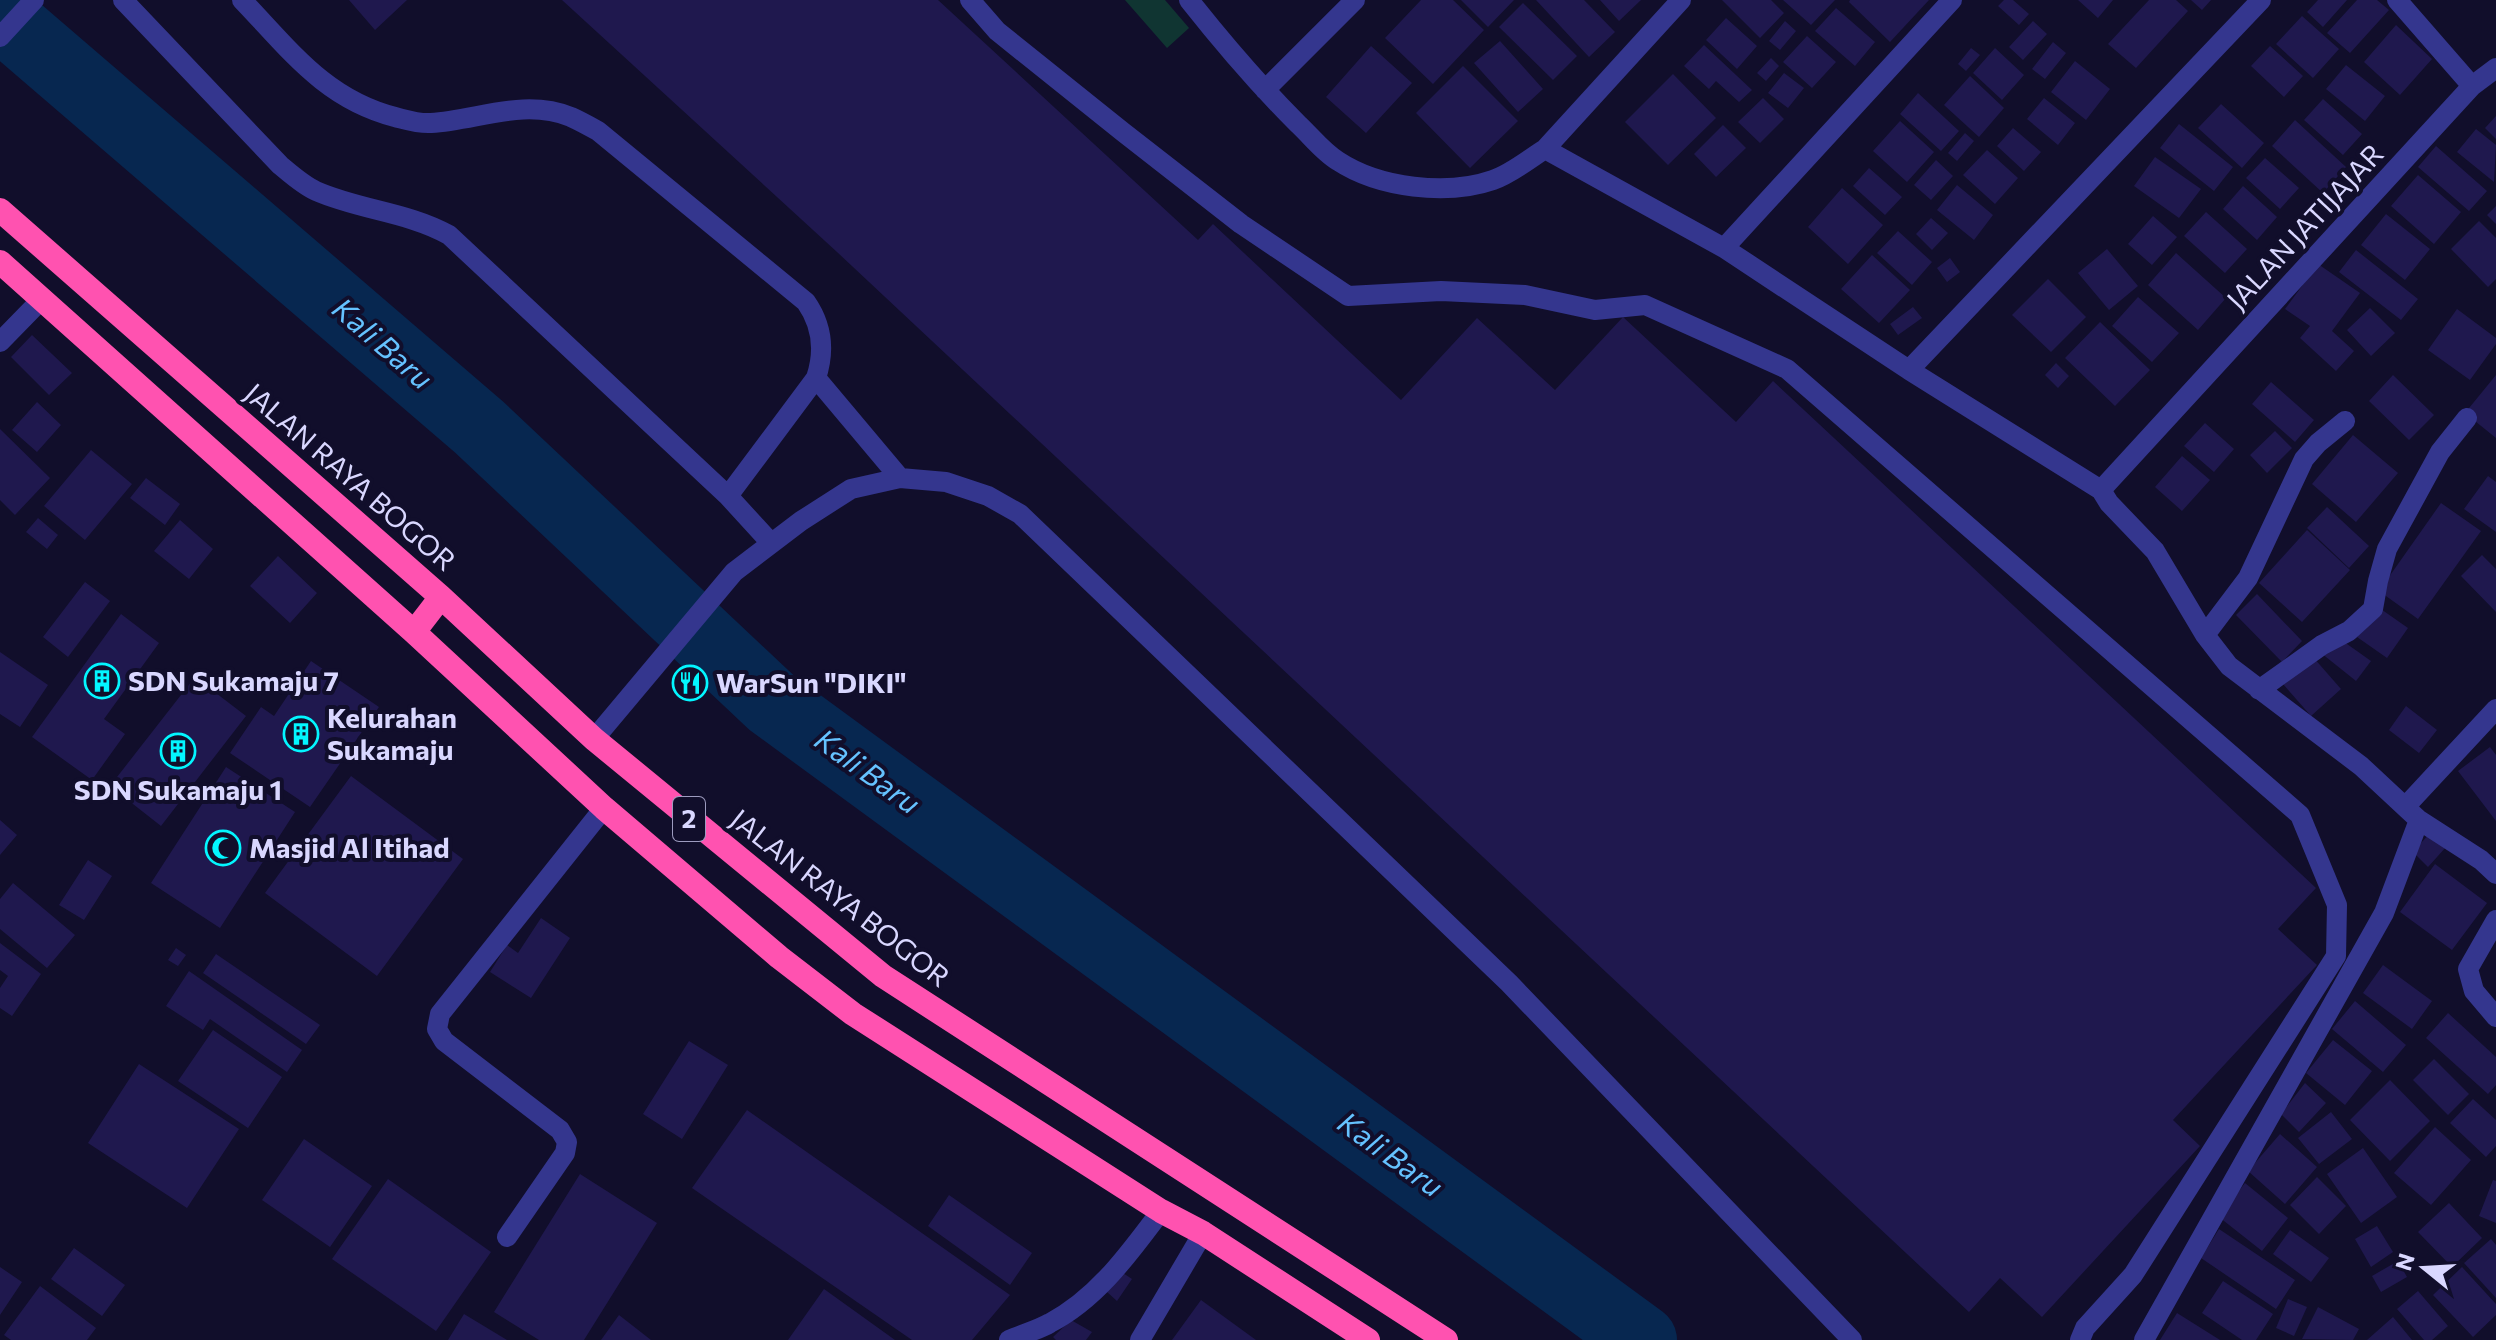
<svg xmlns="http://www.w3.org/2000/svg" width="2496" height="1340" font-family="Commissioner,sans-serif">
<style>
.green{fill:#103532}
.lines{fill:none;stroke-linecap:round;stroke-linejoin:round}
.river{stroke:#072750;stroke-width:70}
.building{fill:#1f184e}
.lane{stroke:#34368e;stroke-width:20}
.street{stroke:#34368e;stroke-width:20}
.highway{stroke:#ff52b0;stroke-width:24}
.labels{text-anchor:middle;stroke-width:8;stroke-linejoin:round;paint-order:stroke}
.shield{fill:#110e2b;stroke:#9d9bbf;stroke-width:2}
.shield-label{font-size:26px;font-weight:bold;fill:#d9d7ff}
.street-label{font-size:28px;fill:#d9d7ff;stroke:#110e2b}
.poi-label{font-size:28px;font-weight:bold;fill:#d9d7ff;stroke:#110e2b;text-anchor:start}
.water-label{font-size:30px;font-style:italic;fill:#65c2ff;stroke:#110e2b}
</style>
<rect width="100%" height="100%" fill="#110e2b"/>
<path class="green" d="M1125,0h40l24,28 -22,20z"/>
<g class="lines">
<path class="river" d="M0,15l479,412 293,276 870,637"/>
</g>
<path class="building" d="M349,0h58l-32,30z
M562,0h376l260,240 15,-16 188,176 76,-82 78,72 68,-73 113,105 37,-41 543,507 -38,41 39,36 -144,155 27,26 -158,171 -42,-39 -31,34 -1132,-1060z
M1421,0h32l31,30 -51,54 -48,-46z
M1461,0h53l-26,27z
M1536,0h48l31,32 -26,25z
M1600,0h41l-22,21z
M1722,0h49l13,13 -24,25z
M1783,0h52l-24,25z
M1850,0h79l-39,42 -41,-40z
M2004,0h9l16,14 -10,11 -21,-19z
M2078,0h35l-15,18z
M2149,0h27l12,11 -52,57 -28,-24z
M2191,0h20l-9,10z
M2318,0h29l-24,27 -16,-15z
M2357,0h20l12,10 -39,43 -23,-20z
M1523,3l54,53 -24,24 -54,-53z
M1836,8l39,34 -20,24 -40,-35z
M2302,16l37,33 -26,29 -37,-34z
M1726,18l31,28 -20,23 -31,-29z
M1785,21l11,10 -16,19 -11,-9z
M2033,21l14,13 -24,26 -14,-13z
M2396,25l36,34 -32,36 -36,-33z
M1807,36l29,26 -24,26 -29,-26z
M1500,41l43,48 -25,23 -44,-49z
M2053,42l13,11 -21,26 -13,-10z
M1704,45l48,45 -13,12 -23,-21 -7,8 -25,-23z
M1371,46l41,37 -46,50 -40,-36z
M2270,46l33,30 -19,21 -33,-31z
M1971,48l9,7 -14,16 -8,-7z
M1995,48l29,27 -22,25 -29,-27z
M1771,58l8,8 -13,15 -9,-8z
M2075,61l35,28 -24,31 -35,-28z
M2346,65l39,31 -20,25 -39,-32z
M1463,66l55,55 -48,47 -54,-55z
M1784,73l20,15 -16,20 -20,-15z
M1673,74l43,44 -48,47 -43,-43z
M1970,76l34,32 -25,29 -35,-32z
M1918,93l41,38 -18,20 -41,-37z
M1763,98l21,21 -24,24 -22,-21z
M2044,98l31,25 -17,22 -31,-26z
M2323,99l39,35 -19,21 -39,-35z
M2221,104l43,39 -22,25 -44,-40z
M2496,116v23l-11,-11z
M2295,120l51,47 -23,26 -51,-47z
M1900,121l34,31 -27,30 -34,-31z
M2179,124l54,43 -19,24 -54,-43z
M1723,125l23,23 -30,29 -22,-23z
M2013,128l28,24 -17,19 -27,-25z
M2476,129l20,16 -2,37 -37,-30z
M1965,133l9,8 -17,20 -9,-8z
M2436,146l51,45 -18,20 -51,-44z
M1987,150l31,28 -23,26 -32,-29z
M2155,157l46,32 -22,29 -45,-32z
M2265,158l34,30 -19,21 -34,-31z
M1936,160l17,16 -22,24 -17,-15z
M1869,168l33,29 -17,18 -32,-29z
M2418,175l43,37 -27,32 -43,-38z
M1957,185l36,30 -19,25 -37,-30z
M2243,186l34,31 -20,23 -34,-31z
M1842,188l41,37 -35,39 -40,-37z
M2496,206v18l-9,-9z
M2206,212l41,37 -22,24 -41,-37z
M2386,214l44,35 -25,31 -44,-35z
M2153,216l24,21 -25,28 -24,-21z
M1931,218l17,15 -16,17 -16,-16z
M2479,221l17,17v41l-8,8 -37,-38z
M1898,231l34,31 -20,23 -35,-32z
M2107,249l31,37 -29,24 -31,-37z
M2356,250l62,49 -17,21 -62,-48z
M2176,253l50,45 -28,32 -50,-45z
M1872,255l38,35 -31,33 -38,-34z
M1950,258l10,14 -13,10 -10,-14z
M2318,264l42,29 -28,38 22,20 -18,20 -36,-33 10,-12 -25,-17z
M2048,279l38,38 -35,35 -39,-37z
M2138,297l41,36 -27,29 -40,-36z
M1913,307l9,11 -24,17 -8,-11z
M2370,308l25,25 -24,23 -24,-26z
M2457,309l39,29v6l-26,36 -42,-30z
M2100,322l50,48 -35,36 -50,-48z
M32,335l40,38 -23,22 -38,-38z
M2056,363l13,13 -11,12 -13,-13z
M2393,375l41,40 -25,25 -40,-39z
M2496,375v63l-31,-25z
M2271,382l43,38 -19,22 -43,-38z
M37,402l24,23 -24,27 -25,-22z
M2205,423l29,26 -20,23 -30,-26z
M0,429l50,49 -35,37 -15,-15z
M2275,431l17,17 -25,25 -17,-18z
M2353,435l45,38 -42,49 -44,-38z
M91,450l41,34 -47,56 -41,-34z
M2182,456l28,24 -28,31 -27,-24z
M2488,476l8,6v50l-32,-23z
M146,478l34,26 -15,21 -35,-27z
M2441,503l40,28 -63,88 -39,-28z
M2327,507l42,39 -20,22 -42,-40z
M38,518l20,17 -11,14 -21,-17z
M180,520l33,29 -24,30 -35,-28z
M2307,530l43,40 -48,52 -43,-39z
M2482,555l14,14v43l-35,-36z
M278,556l39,37 -27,30 -40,-37z
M85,582l25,19 -42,56 -25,-20z
M2257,594l45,47 -20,21 -46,-47z
M2378,607l30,21 -21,30 -30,-21z
M121,614l38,29 -55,76 21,15 -33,46 -60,-43z
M2340,639l31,22 -15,20 -35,-28z
M0,652l48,33 -28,42 -20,-13z
M2313,657l28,32 -30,27 -28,-32z
M311,661l68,46 -69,100 -80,-54 31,-46 13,9z
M195,677l51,39 -85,110 -51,-40z
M2406,706l31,24 -18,23 -30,-23z
M2490,747l6,8v66l-38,-50z
M226,767l69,45 -75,116 -69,-45z
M351,776l112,83 -86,117 -112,-83z
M0,820l17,15 -17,20z
M2430,833l16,14 -18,20 -15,-15z
M88,860l24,16 -28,44 -25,-15z
M2435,864l52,39 -35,47 -52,-38z
M13,883l62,52 -28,33 -47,-39v-30z
M541,918l29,20 -39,60 -41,-26 17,-27 11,8z
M0,943l41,31 -29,42 -12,-8v-20l8,-12 -8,-6z
M176,948l10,7 -8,11 -10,-6z
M216,954l104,71 -14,19 -103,-71z
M2383,965l49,36 -20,28 -49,-36z
M189,971l113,79 -15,22 -77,-53 -7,11 -37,-24z
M2355,1001l51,44 -23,27 -51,-43z
M2448,1013l48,44v28l-8,9 -62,-56z
M213,1030l69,47 -34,51 -70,-47z
M2333,1040l39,31 -27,34 -39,-32z
M689,1041l39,24 -46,74 -39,-25z
M2434,1059l35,35 -21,21 -35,-35z
M139,1064l100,65 -52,79 -99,-65z
M2390,1080l40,41 -40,40 -40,-41z
M2305,1083l21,20 -27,29 -18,-18z
M2473,1099l23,21v26l-10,11 -36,-34z
M747,1110l263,185 -38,45h-60l-220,-152z
M2331,1112l21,27 -33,25 -21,-26z
M2435,1127l36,33 -40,45 -37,-32z
M2280,1134l37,33 -32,37 -37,-33z
M304,1139l68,47 -42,61 -68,-47z
M2363,1148l34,49 -36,26 -34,-49z
M580,1174l77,49 -73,117h-45l-45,-28z
M2317,1177l29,29 -27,28 -29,-29z
M388,1179l103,73 -55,79 -104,-72z
M2493,1180l3,1v42l-17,-7z
M2245,1183l43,35 -26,33 -43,-34z
M949,1195l83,58 -22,32 -82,-59z
M2449,1203l33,35 -30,29 -34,-35z
M2377,1226l16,26 -22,15 -16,-28z
M2219,1229l76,51 -19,29 -75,-51z
M2290,1230l39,28 -18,24 -38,-28z
M2491,1239l5,6v53l-32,-35z
M74,1248l51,37 -23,31 -51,-37z
M2398,1261l9,16 -26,15 -9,-16z
M0,1267l22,15 -22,33z
M2462,1267l34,37v11l-23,22 -40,-42z
M1120,1271l12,8 -15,22 -10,-9z
M2223,1281l50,33 -17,26h-14l-40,-27z
M40,1286l56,42 -9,12h-76l-7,-5z
M824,1289l71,51h-107z
M2418,1291l30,35 -16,14h-8l-27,-31z
M2288,1299l19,8 -13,29 -18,-8z
M1201,1300l55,40h-84z
M2318,1307l41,22 -6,11 -51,-1z
M2177,1313l43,27h-60z
M464,1314l43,26h-59z
M619,1315l32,25h-50z
M2393,1317l19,23h-45z
M1071,1320l21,12 -6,8h-30l-3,-3z"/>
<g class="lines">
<path class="lane" d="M123,0l157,165c12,10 23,20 36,26 43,19 92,21 133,44l279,261 43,47
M242,0c48,50 83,99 153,117 12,3 24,7 36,6 47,-3 93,-25 140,-6 9,4 18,9 27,14l208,171c16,23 19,49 10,76l-88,118
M970,0l27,31 126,101 118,92 107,72 93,-5 84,4 70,15 50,-5 142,64 513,446 37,90 -1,51 -203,319 -48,53 -5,12
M0,37l34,-37
M0,342l42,-43
M816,378l84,100
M594,739l140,-167 67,-51 50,-32 49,-11 46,4 42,14 32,18 489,469 343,357
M507,1237l58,-84 2,-11 -7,-12 -116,-89 -7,-12 3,-15 164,-206
M1140,1340l63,-107"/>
<path class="street" d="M1189,0c34,43 70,85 109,124 13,12 25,28 40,37 41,27 109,35 155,19 18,-6 36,-21 52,-31
M1681,0l-136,149 179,99 185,122 352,-370
M2397,0l75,86
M1265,90l90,-90
M1724,248l228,-248
M1909,370l192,120 8,13 46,48 50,84 24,31 132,100 58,54 62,40 15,14
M2101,490l371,-404 24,-18
M2205,635l43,-57 56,-119 14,-16 27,-22
M2259,690l63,-45 27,-14 24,-22 5,-28 9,-32 53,-97 27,-34
M2405,807l91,-98
M2496,920l-28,49 6,22 22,26
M1009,1340c14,-6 29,-10 41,-17 48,-25 80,-71 111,-112
M2144,1340l240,-427 35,-93"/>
<path class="highway" d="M0,210l441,387 153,142 289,237 563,364
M0,262l414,370 190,176 175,149 74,57 308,197 42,22 165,107
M414,632l27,-35"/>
</g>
<defs>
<g id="building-ring" transform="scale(1.8)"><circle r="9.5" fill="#110e2b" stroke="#03f6ff" stroke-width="1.5"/><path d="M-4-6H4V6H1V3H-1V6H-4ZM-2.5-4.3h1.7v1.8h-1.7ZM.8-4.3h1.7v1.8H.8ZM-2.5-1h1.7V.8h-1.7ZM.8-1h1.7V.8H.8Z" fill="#03f6ff"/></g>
<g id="restaurant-ring" transform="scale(1.8)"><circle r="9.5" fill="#110e2b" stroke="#03f6ff" stroke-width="1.5"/><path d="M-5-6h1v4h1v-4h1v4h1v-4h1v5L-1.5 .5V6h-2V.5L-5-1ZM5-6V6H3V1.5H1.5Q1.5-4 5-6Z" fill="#03f6ff"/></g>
<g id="mosque-ring" transform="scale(1.8)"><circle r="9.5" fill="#110e2b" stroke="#03f6ff" stroke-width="1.5"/><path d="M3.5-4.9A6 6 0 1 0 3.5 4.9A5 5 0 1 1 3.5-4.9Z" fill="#03f6ff"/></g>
</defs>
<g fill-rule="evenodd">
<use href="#building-ring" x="102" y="681"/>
<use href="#restaurant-ring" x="690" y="683"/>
<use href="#building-ring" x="301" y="734"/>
<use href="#building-ring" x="178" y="751"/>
<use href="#mosque-ring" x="223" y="848"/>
</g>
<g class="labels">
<rect class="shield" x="673" y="797" width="32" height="44" rx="6"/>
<g class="shield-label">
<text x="689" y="828">2</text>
</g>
<g class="street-label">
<text transform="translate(2305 227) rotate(-47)" y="10">JALAN JATIJAJAR</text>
<text transform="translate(350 477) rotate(41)" y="10">JALAN RAYA BOGOR</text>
<text transform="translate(840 898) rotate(38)" y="10">JALAN RAYA BOGOR</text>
</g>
<g class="poi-label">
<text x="128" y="691">SDN Sukamaju 7</text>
<text x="716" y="693">WarSun "DIKI"</text>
<text x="327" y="728">Kelurahan<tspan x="327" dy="32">Sukamaju</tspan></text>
<text x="178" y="800" text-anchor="middle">SDN Sukamaju 1</text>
<text x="249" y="858">Masjid Al Itihad</text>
</g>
<g class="water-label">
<text transform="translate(382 344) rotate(41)" y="10">Kali Baru</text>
<text transform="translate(867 772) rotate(36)" y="10">Kali Baru</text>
<text transform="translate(1390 1155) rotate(36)" y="10">Kali Baru</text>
</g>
</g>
<g transform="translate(2424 1268) rotate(288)" stroke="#110e2b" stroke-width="6" paint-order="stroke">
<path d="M0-6L14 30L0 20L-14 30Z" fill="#d9d7ff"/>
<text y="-12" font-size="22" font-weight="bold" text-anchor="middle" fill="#d9d7ff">N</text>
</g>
</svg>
